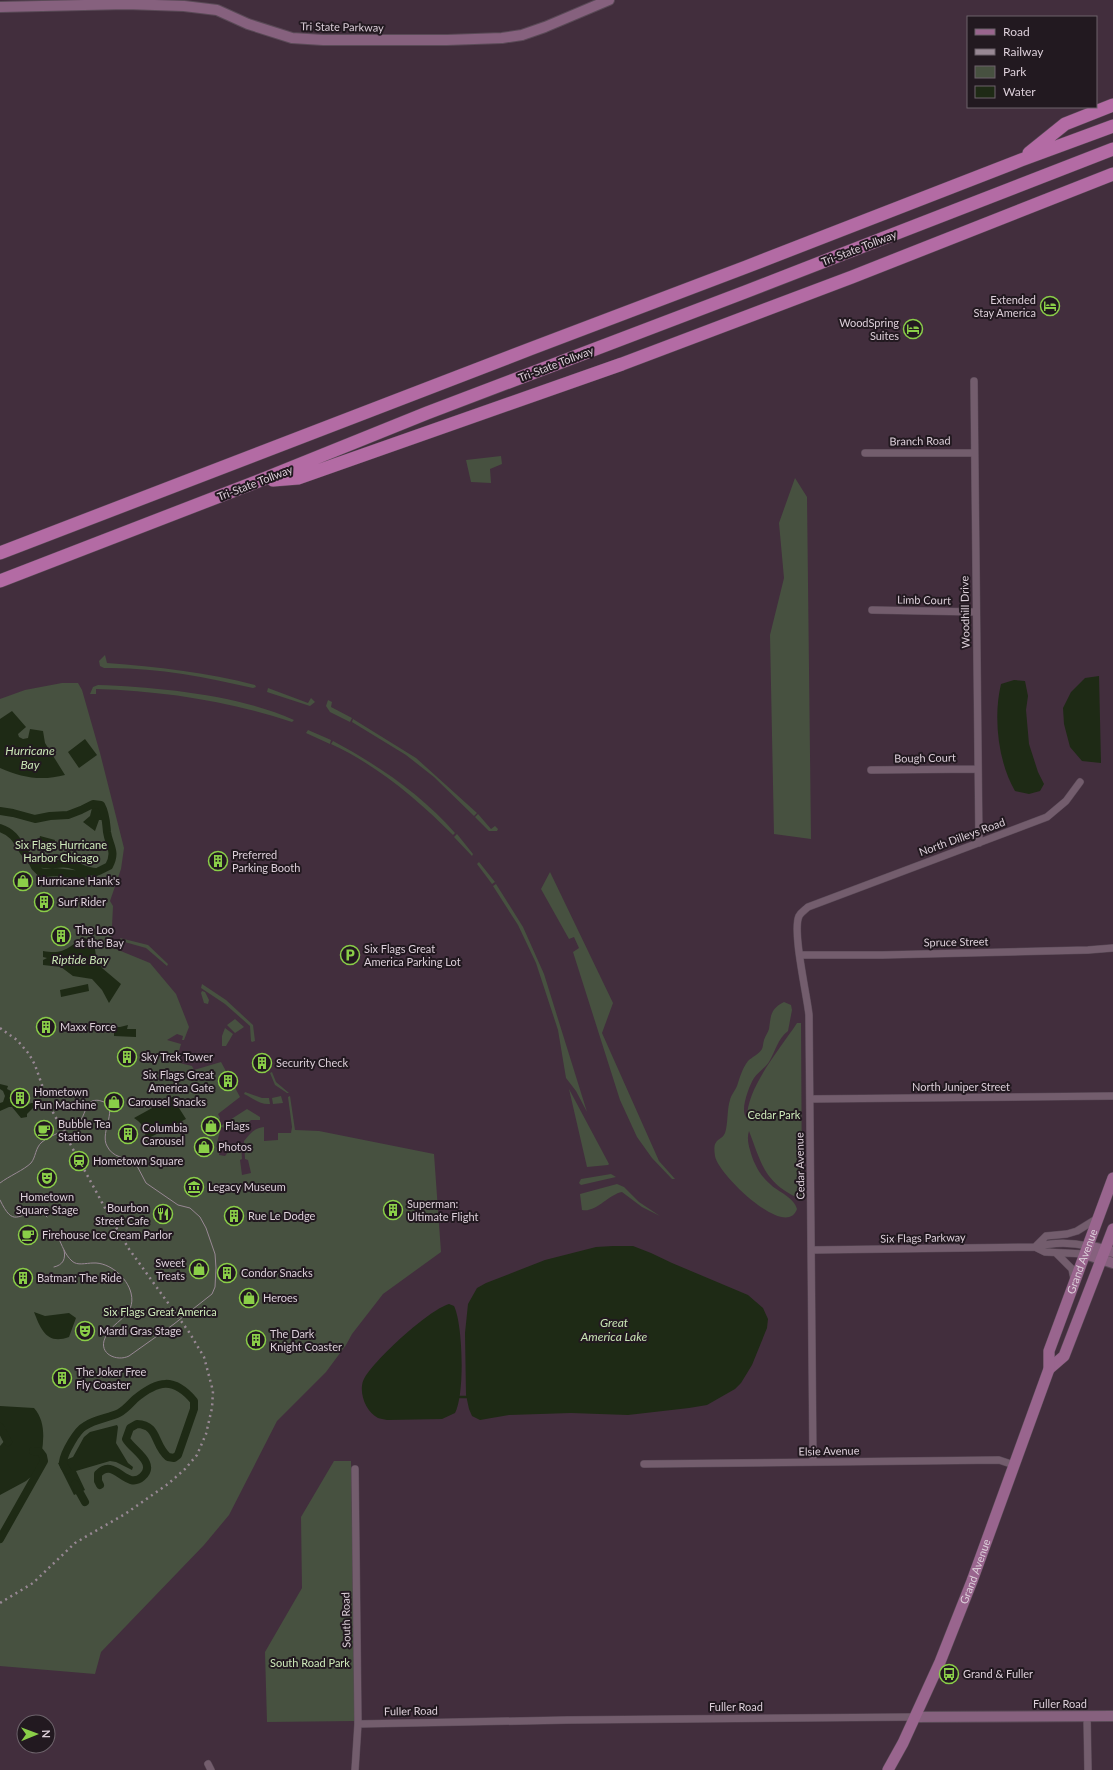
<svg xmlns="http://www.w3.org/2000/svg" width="1113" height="1770" font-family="Lato,sans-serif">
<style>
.green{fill:#475140}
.water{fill:#1e2a15}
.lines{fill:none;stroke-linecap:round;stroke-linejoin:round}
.stream{stroke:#1e2a15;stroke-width:2.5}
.canal{stroke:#1e2a15;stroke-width:8}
.street-casing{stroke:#5a4a57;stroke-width:8}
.secondary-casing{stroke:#5a4a57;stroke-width:12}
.primary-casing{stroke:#5a4a57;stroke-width:12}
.highway-casing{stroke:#5a4a57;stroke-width:14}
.street{stroke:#735d6d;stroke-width:7}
.secondary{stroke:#86617e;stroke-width:10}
.primary{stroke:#99658e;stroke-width:11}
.highway{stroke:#b36ba4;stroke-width:13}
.tram{stroke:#988894;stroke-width:1}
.rail{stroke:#988894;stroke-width:2.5;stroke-dasharray:2 4;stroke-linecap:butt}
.labels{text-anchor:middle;stroke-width:4;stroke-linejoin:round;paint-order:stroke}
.street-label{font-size:11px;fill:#dccfd9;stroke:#221920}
.poi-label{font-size:11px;fill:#dccfd9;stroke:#221920;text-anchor:start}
.park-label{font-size:11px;fill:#ceeaba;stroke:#221920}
.water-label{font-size:12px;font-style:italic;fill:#c8e4b4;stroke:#221920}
</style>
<rect width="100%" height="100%" fill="#422e3d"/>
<path class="green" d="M501,456l1,8 -12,5 1,14 -20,-1 -5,-22z
M795,478l12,19 4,342 -37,-5 -4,-199 14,-57 -5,-55z
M105,655l2,8c50,4 100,9 148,22l1,2 -3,1c-48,-11 -99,-21 -149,-20l-4,-2 -1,-5z
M62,683h16l4,7 18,63 24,95 -3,21 -11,32 3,5 -2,41 39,16 26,31 13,33 -5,13h-2l1,-4 -6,-2 -10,6 14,4 -5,18 16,4 2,4 27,-8 19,35 -22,17 2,4 -2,8 3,1 -5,20 4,2 -1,6 6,1 7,-9 6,-3 3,2 1,13 -2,1 2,15 9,-2 -3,-13 -3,-1 -1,-18c6,-7 10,-13 20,-14v14l14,-1v-7h13l1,-6 -4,-30 2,-1 5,34 24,1 115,23 7,98 -58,42 -31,40 -6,11 -20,27 -49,49 -48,94 -25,30 -103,107 -6,22 -95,-8v-967l25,-9z
M98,685c60,2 141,10 196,35l-2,2c-64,-21 -128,-31 -196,-33v5h-6l3,-7z
M268,688l40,15 3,-5 4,4 -5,4 -43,-14z
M328,700l4,2 -1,5 21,11 -2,4 -20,-10 -4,-6z
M353,719l63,39 61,55 -3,3 -40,-39 -28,-22 -54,-33z
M308,730l23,10 -1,4 -24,-11z
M333,741c45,24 89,54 122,92l-2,2c-35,-35 -76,-70 -122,-91z
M478,814l13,15 4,-3 3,3 -1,2h-8l-14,-14z
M457,834l16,20 -1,2 -18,-19z
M479,862l16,20 -3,2 -15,-20z
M550,872l63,131 -11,30 57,128 16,18h-3l-20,-21 -15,-21 -17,-37 -47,-148 6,-4 -5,-11 -5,2 -28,-50z
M496,884l27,43 21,47 43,138 -11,-21 -10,-13 -8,-48 -22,-67 -18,-38 -25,-39z
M120,938l28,7 20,19 -1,2 -21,-18 -25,-7z
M202,984l24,16 27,25 2,16 -3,1 -1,-1 -1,-15 -25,-22 -24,-16z
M202,991l3,1 4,8 -1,4 -4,-1 -3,-10z
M784,1002l7,3 1,5 -4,21c-10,7 -13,21 -19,31 -4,6 -11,10 -15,16 -5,8 -15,34 -7,40 0,-31 33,-69 50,-95h4l1,177c-37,-17 -39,-32 -53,-69 -2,6 -1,12 1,19 3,12 10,26 20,34 8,8 24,13 27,25 -11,32 -80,-36 -82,-53 -3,-19 6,-14 10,-23 3,-8 2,-25 5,-33 1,-5 5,-9 7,-14 3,-9 5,-17 11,-25 4,-4 11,-7 14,-12 1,-2 1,-6 2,-9 1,-4 4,-7 5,-11 2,-13 1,-20 15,-27z
M235,1019l9,8 -9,6 -8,-8z
M225,1028l8,6 -7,12h-4v-10z
M272,1072l4,10 13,11h-2l-12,-8 -5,-12z
M569,1089l40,75 -1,1 -21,2z
M245,1092l17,6h7l1,6c-10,1 -17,-6 -26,-10z
M281,1096l2,7 -10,1 -1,-6z
M247,1109l13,8v3h-9l-12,11 -18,-4 1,-2z
M611,1174l5,3 -35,8 -2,-2 2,-4z
M617,1184l7,3 15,15 21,14 -18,-9 -20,-15c-13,2 -26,21 -40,18l-2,-16z
M334,1461h17l4,253 -1,7 -87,1 -2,-70 37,-64 -1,-71z"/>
<path class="water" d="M1099,676l2,87 -19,-2 -12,-14 -6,-23 -1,-16 8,-16 14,-14z
M1014,680l11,1 3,15 -2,14 3,34 9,28 6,12 -4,7 -11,3 -14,-3c-17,-29 -22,-74 -14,-107z
M12,711l14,16 -8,7 1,3 4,2 5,-1 2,-9 13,2 2,12 20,32c-23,6 -43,3 -65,-7v-49z
M85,739l12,16 -18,13 -11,-16z
M93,804l8,1 6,15h-8l-4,11 -12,-9 7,-6z
M40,836l15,4 -1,7 -16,-2z
M85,938l9,5 2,13 6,12 19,16 -12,19 -7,-13 -10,-11 -19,-3 -12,-9 -18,-2v-5l4,-2 -4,-1v-6c24,4 24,-5 42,-13z
M88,984l1,7 -28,6 -1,-7z
M128,1025l-1,4h9v8l-22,-1v-9h6z
M0,1084l8,2 -1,3 4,2 -1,9 4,6 8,2 9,-5h4v3l-8,8v3l-6,1 -9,-11h-3l-9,4v-8l3,-1 2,-6 -2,-5 -3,-2z
M174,1096l5,12 7,11 -41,21c2,-10 -3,-17 -11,-22z
M613,1246h20l18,7 21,10 76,32 15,13 5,11 -1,9 -15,37 -11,18 -6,6 -28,16 -18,3 -61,7 -57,-2 -62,2 -29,5 -8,-4 -3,-7 -3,-14 -1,-62 3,-29 9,-16 9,-5 59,-23 51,-13z
M449,1304l5,2c9,18 11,89 1,107l-13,6 -55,1c-3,-1 -7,-1 -9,-2 -13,-6 -21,-29 -13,-41 12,-19 62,-66 84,-73z
M34,1312l11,4 24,-3 7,5 -7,19c-22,8 -28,-7 -35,-25z
M0,1406l34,2c15,17 8,41 5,62l-13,11 -26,14v-49l6,-7 -1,-11 -5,-3z
M117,1425l1,2 -2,16 12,20 5,4 -1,3 -16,-8 -6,-1 -34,10 9,19 -11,5 -16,-32 15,-6 11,-20 6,-5z"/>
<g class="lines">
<path class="stream" d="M460,1397h6"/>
<path class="canal" d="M83,809l10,-5 8,1c5,9 5,17 6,27 2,14 10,19 2,34l-10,5
M0,811l13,2 22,6 15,-3 18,-1 13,-5
M0,828c21,7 18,23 32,32 12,8 25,2 37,4 10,2 17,8 27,8
M31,859l4,8 5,5 5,1 10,-1 26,3 7,-3
M0,1427l8,15
M67,1470c-2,-2 -4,-5 -4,-8 1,-9 14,-32 22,-36 10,-7 24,-8 34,-13 6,-3 11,-9 16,-14 23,-19 39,-22 59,2v8l-16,46 -4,3 -6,-1c-15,-13 -9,-32 -31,-33l-7,4 -4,11c6,11 32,24 16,38 -16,14 -28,-21 -44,-3v7l2,4
M75,1484l10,18
M0,1539l44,-78 -1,-5 -3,-4 -7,-1"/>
<g class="street-casing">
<path id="street" d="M974,381l5,462
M865,453h109
M872,610l104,2
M871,770l107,-1
M800,955h82l206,-5 25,-2
M810,1099l303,-3
M1035,1247l11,-11 21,-2 10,-3 21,-13
M1035,1247l10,5 40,2
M812,1250l223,-3c18,-5 35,-5 53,-1
M1056,1253l16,16 2,10
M813,1462l-4,-447c-2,-20 -17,-84 -10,-99 2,-4 6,-6 9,-9l239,-90 19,-16 14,-19
M644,1464l355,-4 15,5
M1087,1716l1,54
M358,1724l210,-4 347,-3
M208,1764l3,6
M355,1770l3,-46 -3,-255"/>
</g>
<g class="secondary-casing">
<path id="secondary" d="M0,7l126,-3 58,2 33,4 31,14 44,14 31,2h124l55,-2 20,-3 23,-8 64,-27
M1088,1246l25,6
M1085,1254l28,9
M915,1717l198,-1"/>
</g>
<g class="primary-casing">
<g id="primary">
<path d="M1049,1369l15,-13 49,-127"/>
<path id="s1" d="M888,1770l15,-27 37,-81 32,-81 77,-212v-18l64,-173"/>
</g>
</g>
<g class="highway-casing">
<path id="highway" d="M1029,153l36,-29 48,-19
M273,480l25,-2 324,-114 230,-87 261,-103
M0,553l530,-204 216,-82 275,-107 92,-34
M0,581l261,-101 166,-67 318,-121 368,-143"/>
</g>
<use href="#street" class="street"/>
<use href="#secondary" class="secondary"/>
<use href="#primary" class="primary"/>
<use href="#highway" class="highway"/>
<path class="tram" d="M0,1183c9,-7 24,-13 31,-20 5,-6 4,-15 11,-21 11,-9 27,-11 37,-20 6,-6 6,-17 13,-21 3,-1 7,-1 9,0 20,4 -2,31 6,45 6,12 17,11 28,16l11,21 32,22 12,3 10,9 6,11 9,26 1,14 -1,19 -3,7 -38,30 -45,32c-12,6 -31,-2 -24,-18 6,-17 32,-21 26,-45 -4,-16 -22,-31 -38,-30 -7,0 -16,3 -21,-2 -7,-6 -10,-16 -14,-24
M0,1200c14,29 17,13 41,11l6,6
M54,1267c9,-2 12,-8 10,-17"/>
<path class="rail" d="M0,1028l17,12 12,14 6,11 14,40 62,114 18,30 60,83 15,25 9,34 -1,17 -6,26 -9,21 -12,14 -17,15 -43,30 -50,29 -42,40 -33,20"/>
</g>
<defs>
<g id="hotel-ring" transform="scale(1)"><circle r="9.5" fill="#221920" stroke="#8ace48" stroke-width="1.5"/><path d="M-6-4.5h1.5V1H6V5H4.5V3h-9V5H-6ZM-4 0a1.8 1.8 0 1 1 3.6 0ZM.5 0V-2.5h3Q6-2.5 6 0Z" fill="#8ace48"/></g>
<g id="building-ring" transform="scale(1)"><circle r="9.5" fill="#221920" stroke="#8ace48" stroke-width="1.5"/><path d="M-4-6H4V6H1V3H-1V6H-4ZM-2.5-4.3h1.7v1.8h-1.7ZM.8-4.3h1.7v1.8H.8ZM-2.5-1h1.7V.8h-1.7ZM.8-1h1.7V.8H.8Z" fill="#8ace48"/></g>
<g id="shop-ring" transform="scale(1)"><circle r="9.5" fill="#221920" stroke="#8ace48" stroke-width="1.5"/><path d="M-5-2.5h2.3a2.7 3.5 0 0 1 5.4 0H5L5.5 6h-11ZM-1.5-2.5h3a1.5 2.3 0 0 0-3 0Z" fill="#8ace48"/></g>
<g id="parking-ring" transform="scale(1)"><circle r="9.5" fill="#221920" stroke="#8ace48" stroke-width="1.5"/><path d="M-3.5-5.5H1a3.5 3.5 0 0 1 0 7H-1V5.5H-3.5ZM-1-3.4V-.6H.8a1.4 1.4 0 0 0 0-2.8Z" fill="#8ace48"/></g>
<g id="cafe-ring" transform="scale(1)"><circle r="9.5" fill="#221920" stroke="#8ace48" stroke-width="1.5"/><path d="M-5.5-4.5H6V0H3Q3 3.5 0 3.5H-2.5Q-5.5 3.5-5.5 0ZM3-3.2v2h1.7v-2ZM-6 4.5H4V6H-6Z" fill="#8ace48"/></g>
<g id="station-ring" transform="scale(1)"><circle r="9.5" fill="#221920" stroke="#8ace48" stroke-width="1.5"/><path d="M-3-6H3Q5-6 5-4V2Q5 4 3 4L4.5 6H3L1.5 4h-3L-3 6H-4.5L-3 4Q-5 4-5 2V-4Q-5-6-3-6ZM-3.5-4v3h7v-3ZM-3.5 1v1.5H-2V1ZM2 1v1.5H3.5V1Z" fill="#8ace48"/></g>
<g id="theatre-ring" transform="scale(1)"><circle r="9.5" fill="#221920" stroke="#8ace48" stroke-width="1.5"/><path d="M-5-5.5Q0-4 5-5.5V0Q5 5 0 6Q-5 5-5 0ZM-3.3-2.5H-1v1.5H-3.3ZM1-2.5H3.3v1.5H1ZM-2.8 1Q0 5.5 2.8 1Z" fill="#8ace48"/></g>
<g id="museum-ring" transform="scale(1)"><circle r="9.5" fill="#221920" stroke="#8ace48" stroke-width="1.5"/><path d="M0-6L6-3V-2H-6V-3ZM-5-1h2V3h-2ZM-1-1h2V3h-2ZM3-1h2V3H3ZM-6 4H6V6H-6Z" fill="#8ace48"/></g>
<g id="restaurant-ring" transform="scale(1)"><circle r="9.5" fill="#221920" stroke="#8ace48" stroke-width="1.5"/><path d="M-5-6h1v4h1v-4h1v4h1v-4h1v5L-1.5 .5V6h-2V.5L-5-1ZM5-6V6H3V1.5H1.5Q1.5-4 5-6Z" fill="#8ace48"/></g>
<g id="bus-ring" transform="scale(1)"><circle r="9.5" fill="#221920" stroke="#8ace48" stroke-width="1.5"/><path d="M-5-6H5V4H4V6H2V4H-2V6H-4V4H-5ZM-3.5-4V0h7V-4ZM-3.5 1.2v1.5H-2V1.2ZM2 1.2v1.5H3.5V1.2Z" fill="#8ace48"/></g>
</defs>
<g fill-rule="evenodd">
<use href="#hotel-ring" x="1050" y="306"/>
<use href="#hotel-ring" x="913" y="329"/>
<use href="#building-ring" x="218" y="861"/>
<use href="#shop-ring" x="23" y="881"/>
<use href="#building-ring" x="44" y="902"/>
<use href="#building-ring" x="61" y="936"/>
<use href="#parking-ring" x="350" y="955"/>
<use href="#building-ring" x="46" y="1027"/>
<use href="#building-ring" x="127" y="1057"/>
<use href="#building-ring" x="262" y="1063"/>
<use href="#building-ring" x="228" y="1081"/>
<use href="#building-ring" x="20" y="1098"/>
<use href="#shop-ring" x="114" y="1102"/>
<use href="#shop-ring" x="211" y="1126"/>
<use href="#cafe-ring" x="44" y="1130"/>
<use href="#building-ring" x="128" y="1134"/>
<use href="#shop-ring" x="204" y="1147"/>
<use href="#station-ring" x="79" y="1161"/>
<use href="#theatre-ring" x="47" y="1178"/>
<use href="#museum-ring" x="194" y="1187"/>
<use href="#building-ring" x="393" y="1210"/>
<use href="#restaurant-ring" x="163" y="1214"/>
<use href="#building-ring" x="234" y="1216"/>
<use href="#cafe-ring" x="28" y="1235"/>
<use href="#shop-ring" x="199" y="1269"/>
<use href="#building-ring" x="227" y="1273"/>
<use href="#building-ring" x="23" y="1278"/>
<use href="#shop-ring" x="249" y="1298"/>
<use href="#theatre-ring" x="85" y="1331"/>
<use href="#building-ring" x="256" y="1340"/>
<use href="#building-ring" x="62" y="1378"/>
<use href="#bus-ring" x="949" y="1674"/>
</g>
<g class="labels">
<g class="street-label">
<text transform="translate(342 27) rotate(1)" y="4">Tri State Parkway</text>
<text transform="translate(859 248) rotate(-21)" y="4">Tri-State Tollway</text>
<text transform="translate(556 364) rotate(-21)" y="4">Tri-State Tollway</text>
<text transform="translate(920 441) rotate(-1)" y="4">Branch Road</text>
<text transform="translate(255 483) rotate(-21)" y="4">Tri-State Tollway</text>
<text transform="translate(924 600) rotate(1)" y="4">Limb Court</text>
<text transform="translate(965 612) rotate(-91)" y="4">Woodhill Drive</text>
<text transform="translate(925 758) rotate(-1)" y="4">Bough Court</text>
<text transform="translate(962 837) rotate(-20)" y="4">North Dilleys Road</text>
<text transform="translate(956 942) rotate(-1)" y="4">Spruce Street</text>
<text x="961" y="1091">North Juniper Street</text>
<text transform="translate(800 1166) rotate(-91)" y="4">Cedar Avenue</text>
<text transform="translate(923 1238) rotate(-1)" y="4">Six Flags Parkway</text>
<text dy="4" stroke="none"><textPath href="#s1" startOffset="546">Grand Avenue</textPath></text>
<text transform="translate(829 1451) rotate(-1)" y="4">Elsie Avenue</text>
<text dy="4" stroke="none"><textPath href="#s1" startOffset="217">Grand Avenue</textPath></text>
<text transform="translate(346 1620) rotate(-91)" y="4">South Road</text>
<text x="1060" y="1708">Fuller Road</text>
<text x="736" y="1711">Fuller Road</text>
<text transform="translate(411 1711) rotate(-1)" y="4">Fuller Road</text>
</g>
<g class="poi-label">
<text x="1036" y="304" text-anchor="end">Extended<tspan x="1036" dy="13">Stay America</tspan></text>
<text x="899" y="327" text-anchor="end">WoodSpring<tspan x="899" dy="13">Suites</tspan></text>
<text x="232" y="859">Preferred<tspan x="232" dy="13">Parking Booth</tspan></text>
<text x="37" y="885">Hurricane Hank's</text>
<text x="58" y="906">Surf Rider</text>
<text x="75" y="934">The Loo<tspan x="75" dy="13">at the Bay</tspan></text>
<text x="364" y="953">Six Flags Great<tspan x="364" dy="13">America Parking Lot</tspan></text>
<text x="60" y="1031">Maxx Force</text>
<text x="141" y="1061">Sky Trek Tower</text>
<text x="276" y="1067">Security Check</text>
<text x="214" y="1079" text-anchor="end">Six Flags Great<tspan x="214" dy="13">America Gate</tspan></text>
<text x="34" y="1096">Hometown<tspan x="34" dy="13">Fun Machine</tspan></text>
<text x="128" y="1106">Carousel Snacks</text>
<text x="58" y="1128">Bubble Tea<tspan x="58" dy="13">Station</tspan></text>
<text x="225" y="1130">Flags</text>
<text x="142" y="1132">Columbia<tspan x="142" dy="13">Carousel</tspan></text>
<text x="218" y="1151">Photos</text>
<text x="93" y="1165">Hometown Square</text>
<text x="208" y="1191">Legacy Museum</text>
<text x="47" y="1201" text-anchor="middle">Hometown<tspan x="47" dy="13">Square Stage</tspan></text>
<text x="407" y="1208">Superman:<tspan x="407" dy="13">Ultimate Flight</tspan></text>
<text x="149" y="1212" text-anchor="end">Bourbon<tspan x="149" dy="13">Street Cafe</tspan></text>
<text x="248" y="1220">Rue Le Dodge</text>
<text x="42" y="1239">Firehouse Ice Cream Parlor</text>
<text x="185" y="1267" text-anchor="end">Sweet<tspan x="185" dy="13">Treats</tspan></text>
<text x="241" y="1277">Condor Snacks</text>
<text x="37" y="1282">Batman: The Ride</text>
<text x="263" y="1302">Heroes</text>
<text x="99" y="1335">Mardi Gras Stage</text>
<text x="270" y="1338">The Dark<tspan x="270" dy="13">Knight Coaster</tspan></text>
<text x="76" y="1376">The Joker Free<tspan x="76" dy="13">Fly Coaster</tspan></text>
<text x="963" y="1678">Grand &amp; Fuller</text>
</g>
<g class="park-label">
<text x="61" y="849">Six Flags Hurricane<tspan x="61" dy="13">Harbor Chicago</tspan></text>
<text x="774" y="1119">Cedar Park</text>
<text x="160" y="1316">Six Flags Great America</text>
<text x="310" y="1667">South Road Park</text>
</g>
<g class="water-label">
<text x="30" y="755">Hurricane<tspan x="30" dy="14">Bay</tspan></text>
<text x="80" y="964">Riptide Bay</text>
<text x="614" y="1327">Great<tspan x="614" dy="14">America Lake</tspan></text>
</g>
</g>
<rect x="967" y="16" width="130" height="92" fill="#221920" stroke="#6c626a"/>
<rect x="975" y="29" width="20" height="6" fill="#99658e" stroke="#6c626a"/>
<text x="1003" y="36" font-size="12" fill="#dccfd9">Road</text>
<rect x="975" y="49" width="20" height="6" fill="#988894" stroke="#6c626a"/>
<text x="1003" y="56" font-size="12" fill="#dccfd9">Railway</text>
<rect x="975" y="66" width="20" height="12" fill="#475140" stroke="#6c626a"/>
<text x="1003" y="76" font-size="12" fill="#dccfd9">Park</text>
<rect x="975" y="86" width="20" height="12" fill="#1e2a15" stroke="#6c626a"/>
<text x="1003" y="96" font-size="12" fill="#dccfd9">Water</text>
<g transform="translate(36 1734) rotate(89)"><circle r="19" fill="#221920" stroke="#6c626a"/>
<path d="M0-3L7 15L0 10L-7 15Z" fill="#8ace48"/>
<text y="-6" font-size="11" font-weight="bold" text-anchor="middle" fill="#dccfd9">N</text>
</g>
</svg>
